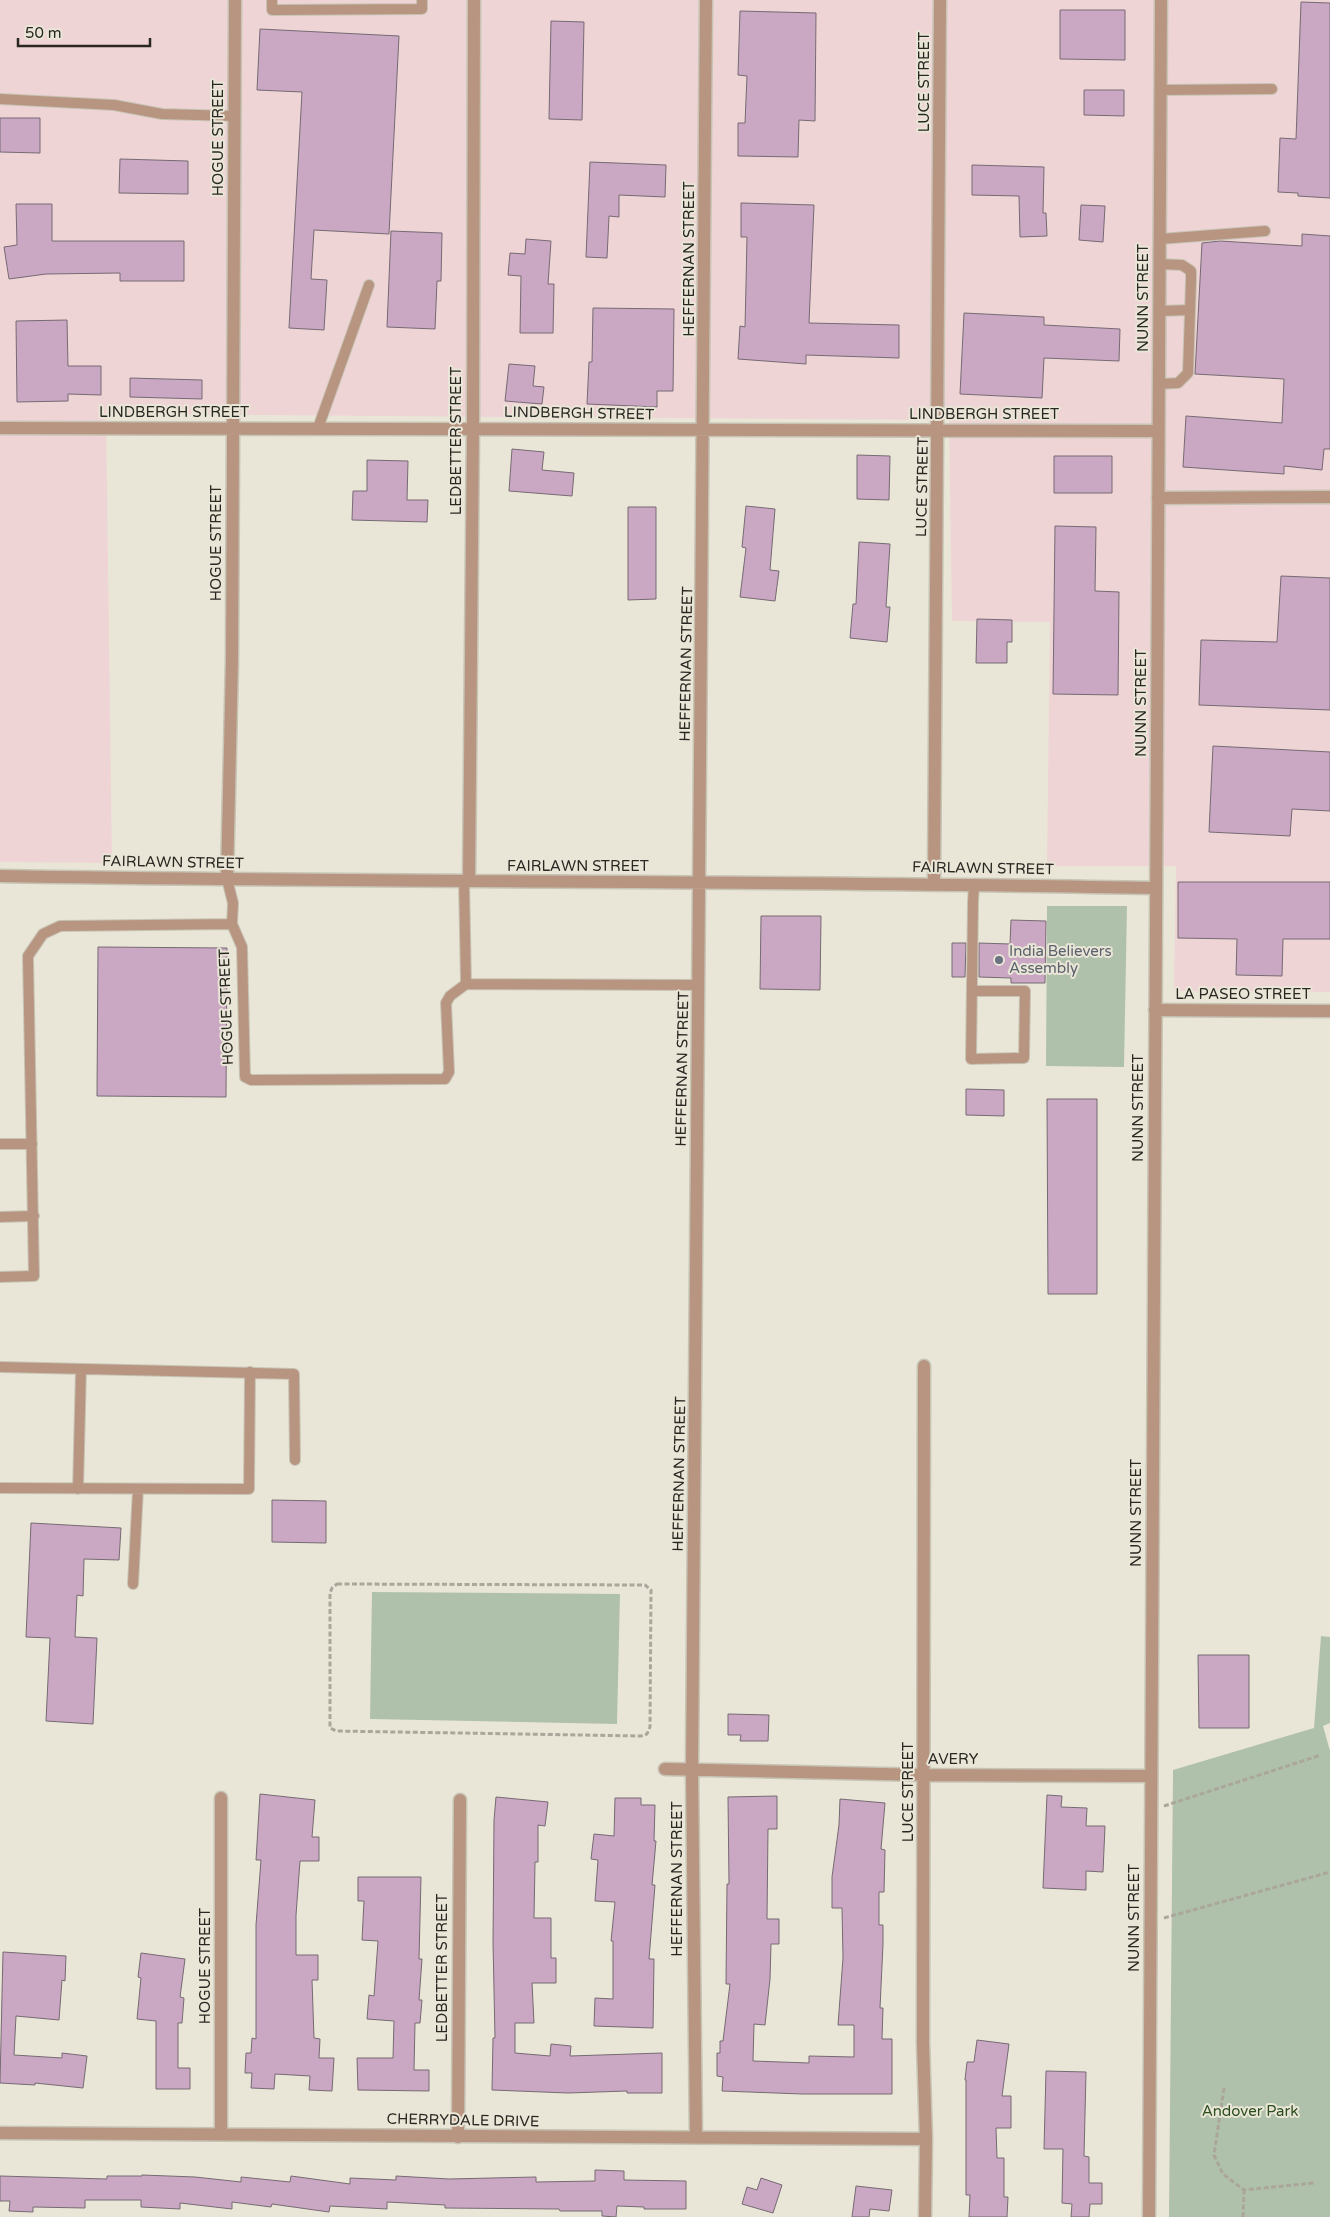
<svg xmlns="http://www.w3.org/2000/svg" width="1330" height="2217" font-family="'Varela Round',sans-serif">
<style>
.industrial{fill:#efd4d5}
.green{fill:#b0c1ab}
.building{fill:#caa8c3;stroke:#766a73}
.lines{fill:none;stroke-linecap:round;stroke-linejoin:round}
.service-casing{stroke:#c7c4b6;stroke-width:12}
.minor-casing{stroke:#c7c4b6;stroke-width:15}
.tertiary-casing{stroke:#c7c4b6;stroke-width:15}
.path{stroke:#aaa69b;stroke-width:3;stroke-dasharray:5 2.5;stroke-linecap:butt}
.service{stroke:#b89580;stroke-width:10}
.minor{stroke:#b89580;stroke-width:12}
.tertiary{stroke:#b89580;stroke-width:12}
.worship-dot{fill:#6b7280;stroke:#eae6d7;stroke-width:2}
.labels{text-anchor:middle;stroke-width:4;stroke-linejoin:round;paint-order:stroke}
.street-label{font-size:15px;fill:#292722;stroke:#eae6d7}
.worship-label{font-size:15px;fill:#5b616d;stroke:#eae6d7;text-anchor:start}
.park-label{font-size:15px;fill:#2c4e1f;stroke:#eae6d7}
</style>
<rect width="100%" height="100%" fill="#eae6d7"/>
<path class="industrial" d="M0,0h1330v992l-156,-1 2,-125h-129l3,-244 -98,-1 -3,-201 -843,-6 6,449 -112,-1z"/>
<path class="green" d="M1047,906h80l-3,161 -78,-1z
M372,1592l248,2 -3,130 -247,-5z
M1321,1636l9,1v86l-7,3 7,25v466h-161l4,-447 141,-42z"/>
<path class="building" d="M1301,2l29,1v195l-32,-2v-3l-20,-1 2,-54 16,1z
M1060,10h65v50l-65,-1z
M740,11l76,2 -1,108 -16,-1 -1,37 -60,-1v-33h7l2,-47 -9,-1z
M551,21l33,1 -2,98 -33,-1z
M260,29l139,7 -10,198 -75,-4 -3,49 16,1 -3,50 -35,-2 13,-236 -45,-2z
M1084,90h40v26l-40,-1z
M0,118h40v35l-40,-1z
M120,159l68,2v33l-69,-1z
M590,162l76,3 -1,32 -46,-2v22l-10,-1 -2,42 -21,-1z
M972,165l72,2 -1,46h3l1,23 -27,1 -1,-41 -47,-1z
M741,203l73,2 -5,118 90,2v33l-93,-3v9l-68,-5 2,-33 5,1 1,-42 1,-48h-6z
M16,204h36v37h132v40h-64v-8l-74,1 -37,5 -5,-32 13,-2z
M1081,205l24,1 -2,36 -24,-2z
M391,231l51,2 -1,48h-4l-2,48 -48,-2z
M1302,234l28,2v213h-6l-2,21 -38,-4v8l-101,-7 3,-51 96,7 2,-44 -89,-5 7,-131 18,-2 82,5z
M526,239l25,2 -3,43h6l-1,49h-33l1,-57 -13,-1 2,-22 15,1z
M593,308l81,1 -1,82h-16v16l-70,-3 2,-42h3z
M964,313l80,4v8l76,4 -1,32 -75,-3 -2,40 -82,-4z
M67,320l1,46h33v29l-33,-1v7l-51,1 -1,-81z
M509,364l26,2 -2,20 11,1 -2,17 -37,-3z
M130,378l72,2v19l-72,-2z
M512,449l32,3 -2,18 32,3 -2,23 -63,-5z
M857,455l33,1 -1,44 -32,-1z
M1054,456h58v37h-58z
M367,460l41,1 -1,39h21l-1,22 -75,-2 1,-29h14z
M746,506l29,3 -5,61 9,1 -4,30 -35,-4 6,-49 -4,-1z
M628,507h28v92l-28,1z
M1055,526l41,1 -1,64 24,1 -1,103 -65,-1z
M859,542l31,2 -4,63h4l-3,35 -37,-4 3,-34h3z
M1281,576l49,2v132l-131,-5 2,-65 76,2z
M977,619l35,1v22h-5v21h-31z
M1213,746l117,6v59l-38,-2 -2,27 -81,-4z
M1178,882h152v57h-47l-1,37 -46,-1 1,-36 -59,-1z
M761,916h60l-1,74 -60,-1z
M1011,920l35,1 -1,62h-34v-5l-32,-1v-34l31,1z
M952,943h14l-1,34h-13z
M98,947l129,1 -1,149 -129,-1z
M966,1089l38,1v26l-38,-1z
M1047,1099h50v195h-49z
M272,1500l54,1v42l-54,-1z
M31,1523l90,5 -2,32 -35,-1 -1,37 -6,-1 -2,42 22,1 -4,86 -47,-3 4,-83 -24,-1z
M1198,1655h51v73h-50z
M728,1714l41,1 -1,26h-28l1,-6h-13z
M260,1794l55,6 -3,37h7v24h-19l-4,54v40h22v25h-6l2,58 6,1 -1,19h15l-2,33 -23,-1 1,-14 -35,-2 -1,15 -23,-1 1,-15h-7l1,-20h5l1,-15 4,1v-114l5,-65h-5z
M1047,1795l15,1 -1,11 26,1 -1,18h19l-2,46 -17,-1v19l-43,-2z
M777,1796v33h-9l-1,90h12v25h-8l-1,35 -5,46 -11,-1 -1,37 56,2v-7l45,1v-32h-16l5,-67 -1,-50h-10v-31l7,-52 1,-26 45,4 -4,46 4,1 -1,42h-5v33h4v19l-3,64h3l-1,31h10v55h-90l-80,-3 1,-14 -6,-1v-23h3v-12h3l7,-57h-4l1,-100h2l-1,-87z
M496,1797l52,5 -3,24 -7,-1v37h-3l-1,56h17v40h5v25h-24l2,40h-19v30l35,3 1,-12 20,2 -1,10 92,-3v40h-35v-2l-59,2 -76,-3 1,-52h2l-2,-96 1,-122z
M615,1798h26v7h14l-1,36h2l-4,44h3l-6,74h5l-1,69 -59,-2 1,-28 18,1v-58h-2l4,-39 -20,-1 3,-41 -7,-1 3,-25 20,2z
M358,1877h63l-2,82h3l-3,41h3l-2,23h-5l-1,47h15v21l-71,-1 -1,-32h36l1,-37 -27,-2 2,-24 5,1 4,-55 -16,-1 2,-39h-6z
M3,1952l63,4 -1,25 -3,-1 -3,40 -43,-4 -2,39 48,3v-5l25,3 -4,32 -48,-5v2l-35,-2z
M141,1953l44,6 -5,38 4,1 -2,25h-4v45h12v21h-34v-68l-19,-2 4,-41 -3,-1z
M977,2040l32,4 -7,52h9v32h-15l1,30h7v39h4l-1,20h-38l1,-22h-4v-115h-1l2,-18h7z
M1046,2071l40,1 -2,84 5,1v26h13v21h-12l-1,13h-18l1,-13 -10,-1 1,-54h-19z
M595,2170l29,1v9l62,1v28h-42v-2l-27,-1 -1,11 -14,-1v-5h-42l-1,-2 -114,-1v-3l-58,-3v7l-57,-3 -1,6 -57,-8 -1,3 -39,-5v7l-52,-6v6l-39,-2v-7h-56v8l-52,-1v5l-24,-1 1,-10h-10v-25l107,3v-3h35v-1l53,2 46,5v-5l49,5 1,-6 59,8v-6l46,2v-4l53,3 87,-2v5l59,-1z
M761,2178l21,7 -9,28 -31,-9 5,-17 10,3z
M856,2186l36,4 -3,21 -19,-2 -1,8h-17z"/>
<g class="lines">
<g class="service-casing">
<path id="service" d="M272,0v10l150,-1v-9
M1160,90l112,-1
M0,99l114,6 48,9 72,2
M1160,239l105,-8
M1159,311l31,-1
M1158,384l20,-1 10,-10 3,-93v-9l-9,-6 -23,-1
M318,428l51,-143
M227,879l6,24 -1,21 10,23 3,130 6,3 194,-1 4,-7 -3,-69 4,-7 16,-12 -2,-103
M466,984l233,1
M972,991h53l-1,67 -53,1 2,-157 1,-18
M0,1144h32
M0,1217l34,-1
M0,1277l34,-1 -6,-320 15,-22 17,-8 172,-2
M0,1367l294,7 1,86
M0,1488l249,1 1,-117
M78,1489l3,-120
M133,1584l5,-95"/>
</g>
<g class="minor-casing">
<path id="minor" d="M0,428l1158,3
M1158,498l172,-1
M0,876c385,7 771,4 1156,12
M227,879l5,-219 3,-660
M469,881l4,-453 1,-428
M934,883l6,-883
M1155,1010l175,1
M924,1366l-1,677 3,96 -1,78
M665,1769l260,6 226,1
M221,1798v336
M0,2133l926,6
M458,2137l2,-337
M696,2138l-4,-368 14,-1770"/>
</g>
<g class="tertiary-casing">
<path id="tertiary" d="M1149,2217l12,-2217"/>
</g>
<path class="path" d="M337,1584l308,1 6,5 -1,137 -3,7 -6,2 -305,-5 -6,-3v-135l2,-5z
M1164,1806l157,-51
M1164,1918l166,-46
M1224,2088l-10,67 9,19 21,16 70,-7
M1243,2217l1,-27"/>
<use href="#service" class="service"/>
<use href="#minor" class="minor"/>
<use href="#tertiary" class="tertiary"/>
</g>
<circle class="worship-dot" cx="999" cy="960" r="5"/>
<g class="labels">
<g class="street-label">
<text transform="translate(924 82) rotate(-90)" y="5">LUCE STREET</text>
<text transform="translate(218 138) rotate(-90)" y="5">HOGUE STREET</text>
<text transform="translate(689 259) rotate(-90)" y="5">HEFFERNAN STREET</text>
<text transform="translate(1143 298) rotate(-90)" y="5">NUNN STREET</text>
<text x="174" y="417">LINDBERGH STREET</text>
<text transform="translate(579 413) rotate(1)" y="5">LINDBERGH STREET</text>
<text x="984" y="419">LINDBERGH STREET</text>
<text transform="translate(456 441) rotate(-90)" y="5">LEDBETTER STREET</text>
<text transform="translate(922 487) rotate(-89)" y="5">LUCE STREET</text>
<text transform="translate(216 543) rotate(-90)" y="5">HOGUE STREET</text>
<text transform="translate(686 664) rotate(-89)" y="5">HEFFERNAN STREET</text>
<text transform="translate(1141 703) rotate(-90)" y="5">NUNN STREET</text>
<text transform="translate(173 862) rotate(1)" y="5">FAIRLAWN STREET</text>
<text x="578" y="871">FAIRLAWN STREET</text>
<text transform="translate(983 868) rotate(1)" y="5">FAIRLAWN STREET</text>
<text x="1243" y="999">LA PASEO STREET</text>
<text transform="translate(226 1007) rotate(-92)" y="5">HOGUE STREET</text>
<text transform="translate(682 1069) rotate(-89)" y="5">HEFFERNAN STREET</text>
<text transform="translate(1138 1108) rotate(-90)" y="5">NUNN STREET</text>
<text transform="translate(679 1474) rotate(-89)" y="5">HEFFERNAN STREET</text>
<text transform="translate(1136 1513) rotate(-90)" y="5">NUNN STREET</text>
<text x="953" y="1764">AVERY</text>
<text transform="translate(908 1792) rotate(-90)" y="5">LUCE STREET</text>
<text transform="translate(677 1879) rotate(-90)" y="5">HEFFERNAN STREET</text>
<text transform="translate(1134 1918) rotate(-90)" y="5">NUNN STREET</text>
<text transform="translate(205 1966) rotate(-90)" y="5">HOGUE STREET</text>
<text transform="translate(442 1968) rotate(-90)" y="5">LEDBETTER STREET</text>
<text transform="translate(463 2120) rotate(1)" y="5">CHERRYDALE DRIVE</text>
</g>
<g class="worship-label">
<text x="1009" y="956">India Believers<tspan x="1009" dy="17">Assembly</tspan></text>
</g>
<g class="park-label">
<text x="1250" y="2116">Andover Park</text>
</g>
</g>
<path d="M18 38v8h132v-8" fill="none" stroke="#292722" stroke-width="2.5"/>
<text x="25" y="38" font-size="15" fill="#292722" stroke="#eae6d7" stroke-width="4" paint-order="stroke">50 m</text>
</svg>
